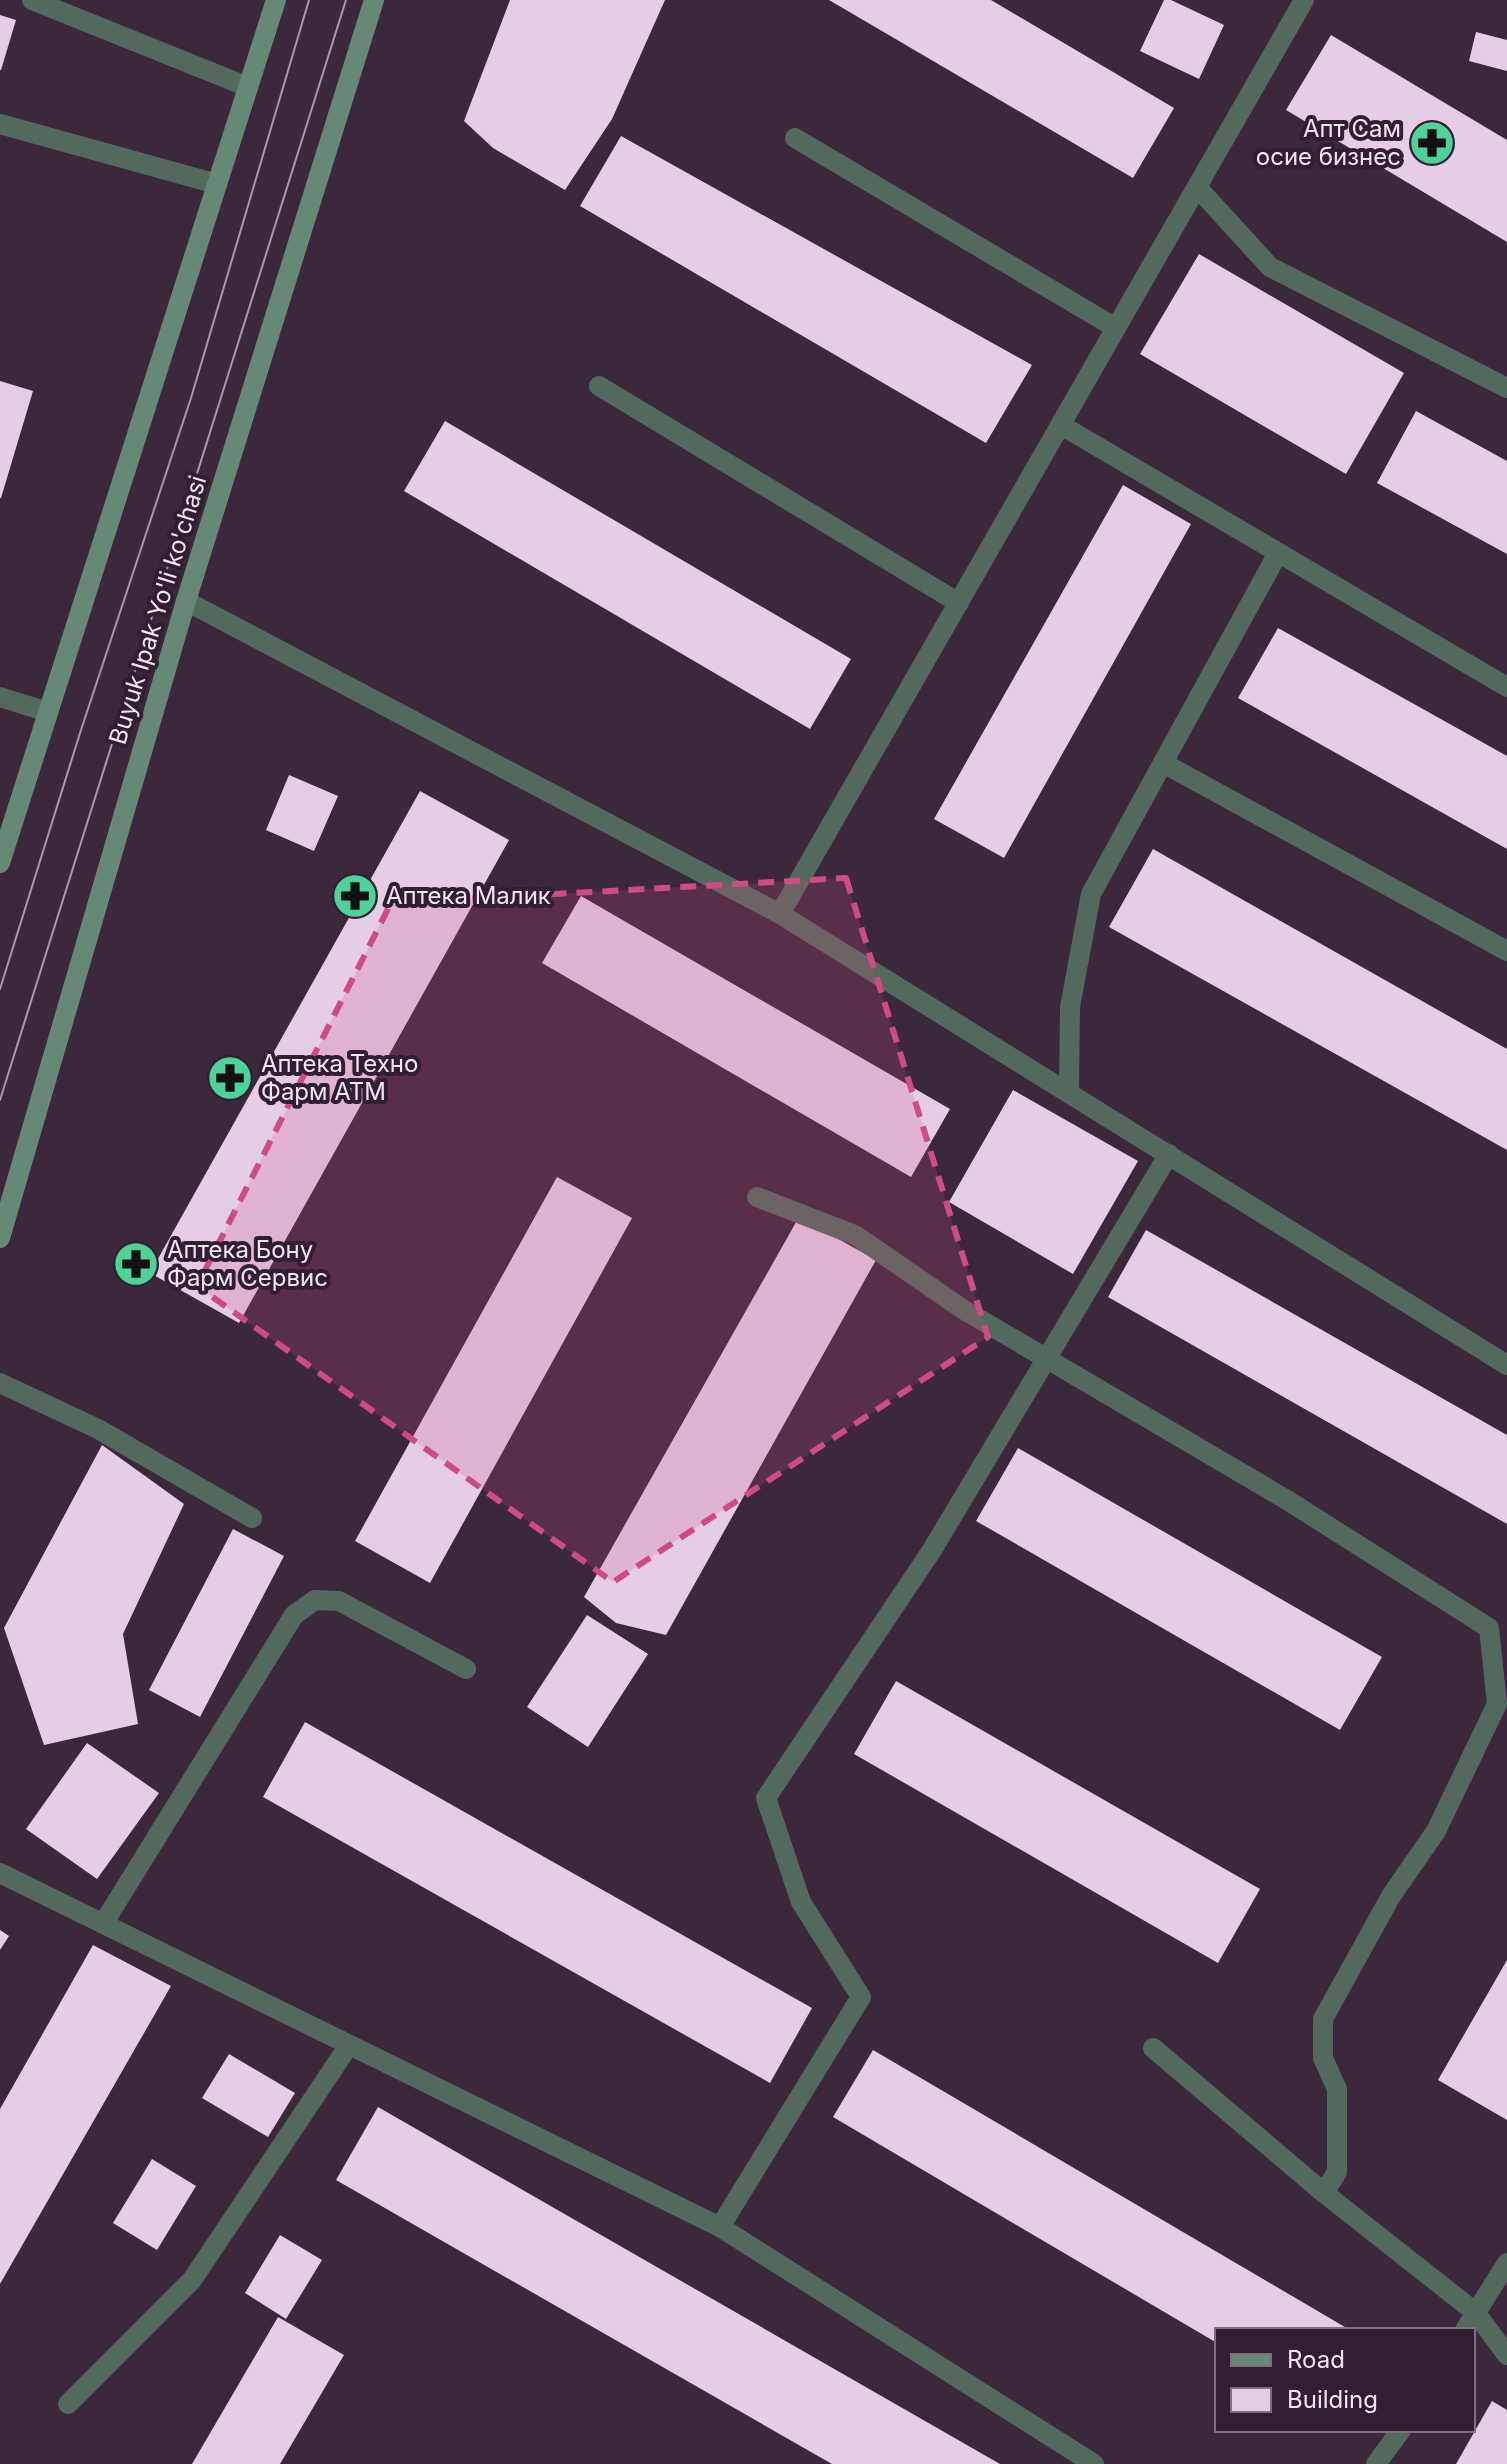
<svg xmlns="http://www.w3.org/2000/svg" width="1507" height="2464" font-family="Inter,sans-serif">
<style>
.building{fill:#e6cde6}
.lines{fill:none;stroke-linecap:round;stroke-linejoin:round}
.lane{stroke:#53695d;stroke-width:20}
.street{stroke:#53695d;stroke-width:20}
.secondary{stroke:#658976;stroke-width:20}
.tram{stroke:#a798a7;stroke-width:2}
.marked{fill:#ce4c81;fill-opacity:0.2;stroke:#ce4c81;stroke-width:6;stroke-dasharray:16 10;stroke-linejoin:round}
.labels{text-anchor:middle;stroke-width:8;stroke-linejoin:round;paint-order:stroke}
.poi-label{font-size:24px;fill:#f3e6f3;stroke:#311e31;text-anchor:start}
.street-label{font-size:24px;fill:#f3e6f3;stroke:#311e31}
</style>
<rect width="100%" height="100%" fill="#3b283b"/>
<path class="building" d="M510,0h155l-53,119 -47,71 -72,-42 -29,-27z
M829,0h162l183,108 -41,70z
M1164,0h7l53,25 -25,54 -59,-28z
M0,15l16,5 -15,50h-1z
M1476,32l31,8v31l-38,-10z
M1331,35l176,105v102l-221,-132z
M621,136l411,229 -46,78 -406,-237z
M1199,254l205,119 -58,101 -206,-120z
M0,381l33,10 -32,107h-1z
M1416,411l91,50v93l-130,-71z
M445,421l406,238 -41,70 -406,-238z
M1123,485l68,39 -187,334 -70,-39z
M1278,628l229,128v93l-269,-151z
M289,775l49,21 -24,55 -48,-21z
M420,791l89,49 -270,483 -89,-50z
M1153,849l354,200v101l-398,-223z
M581,896l369,213 -39,68 -369,-214z
M1013,1090l125,71 -65,113 -124,-72z
M557,1177l75,41 -202,365 -75,-42z
M799,1217l77,43 -210,375 -50,-12 -32,-26z
M1146,1230l361,205v89l-399,-227z
M102,1445l82,59 -61,130 15,90 -94,21 -40,-117z
M1018,1448l364,209 -42,73 -364,-209z
M233,1529l51,27 -84,161 -51,-27z
M587,1615l61,39 -60,93 -61,-40z
M896,1681l364,208 -42,74 -364,-209z
M305,1722l507,286 -42,75 -507,-286z
M87,1743l72,50 -62,86 -71,-50z
M0,1930l9,6 -9,14z
M93,1945l78,41 -171,298v-175z
M1507,1960v160l-69,-40z
M873,2050l477,280h-133v13l-384,-226z
M229,2054l66,39 -27,44 -66,-39z
M378,2107l622,357h-168l-496,-284z
M152,2159l44,27 -39,64 -44,-27z
M280,2235l42,25 -36,59 -41,-26z
M278,2317l66,38 -64,109h-88z
M1492,2401l15,9v54h-51z"/>
<g class="lines">
<path class="lane" d="M32,0l216,87
M0,124l217,60
M795,138l321,190
M1197,187l73,80 237,121
M599,386l360,217
M1061,425l446,262
M186,601l594,313 727,451
M0,697l48,15
M1163,763l344,188
M780,914l524,-914
M1069,1091l1,-84 21,-113 187,-341
M757,1197l98,38 109,75 323,190 202,128 8,76 -61,127 -45,65 -68,123v39l14,31v83l-13,21
M0,1873l720,354 374,237
M103,1924l191,-309 21,-15 24,1 127,68
M1153,2048l171,145 151,119
M720,2227l141,-230 -60,-95 -35,-104 166,-248 237,-396
M1465,2330l42,-67
M68,2404l124,-124 157,-235
M1376,2464l25,-34"/>
<path class="street" d="M0,1383l98,46 154,89
M1475,2312l32,43"/>
<path class="secondary" d="M0,863l276,-863
M0,1238l186,-637 188,-601"/>
<path class="tram" d="M0,989l80,-256 111,-335 118,-398
M0,1100l346,-1100"/>
</g>
<path class="marked" d="M846,878l142,459 -375,245 -416,-296 194,-383z"/>
<defs>
<g id="pharmacy-disc" transform="scale(2.3)"><circle r="9.5" fill="#4dd39a" stroke="#311e31"/><path d="M-2-6h4v4h4v4h-4v4h-4v-4h-4v-4h4Z" fill="#111"/></g>
</defs>
<g fill-rule="evenodd">
<use href="#pharmacy-disc" x="1432" y="143"/>
<use href="#pharmacy-disc" x="355" y="896"/>
<use href="#pharmacy-disc" x="230" y="1078"/>
<use href="#pharmacy-disc" x="136" y="1264"/>
</g>
<g class="labels">
<g class="poi-label">
<text x="1401" y="137" text-anchor="end">Апт Сам<tspan x="1401" dy="28">осие бизнес</tspan></text>
<text x="386" y="904">Аптека Малик</text>
<text x="261" y="1072">Аптека Техно<tspan x="261" dy="28">Фарм АТМ</tspan></text>
<text x="167" y="1258">Аптека Бону<tspan x="167" dy="28">Фарм Сервис</tspan></text>
</g>
<g class="street-label">
<text transform="translate(158 610) rotate(-73)" y="8">Buyuk Ipak Yo'li ko'chasi</text>
</g>
</g>
<rect x="1215" y="2328" width="260" height="104" fill="#311e31" stroke="#7f6e7f" stroke-width="2"/>
<rect x="1231" y="2354" width="40" height="12" fill="#658976" stroke="#7f6e7f" stroke-width="2"/>
<text x="1287" y="2368" font-size="24" fill="#f3e6f3">Road</text>
<rect x="1231" y="2388" width="40" height="24" fill="#e6cde6" stroke="#7f6e7f" stroke-width="2"/>
<text x="1287" y="2408" font-size="24" fill="#f3e6f3">Building</text>
</svg>
